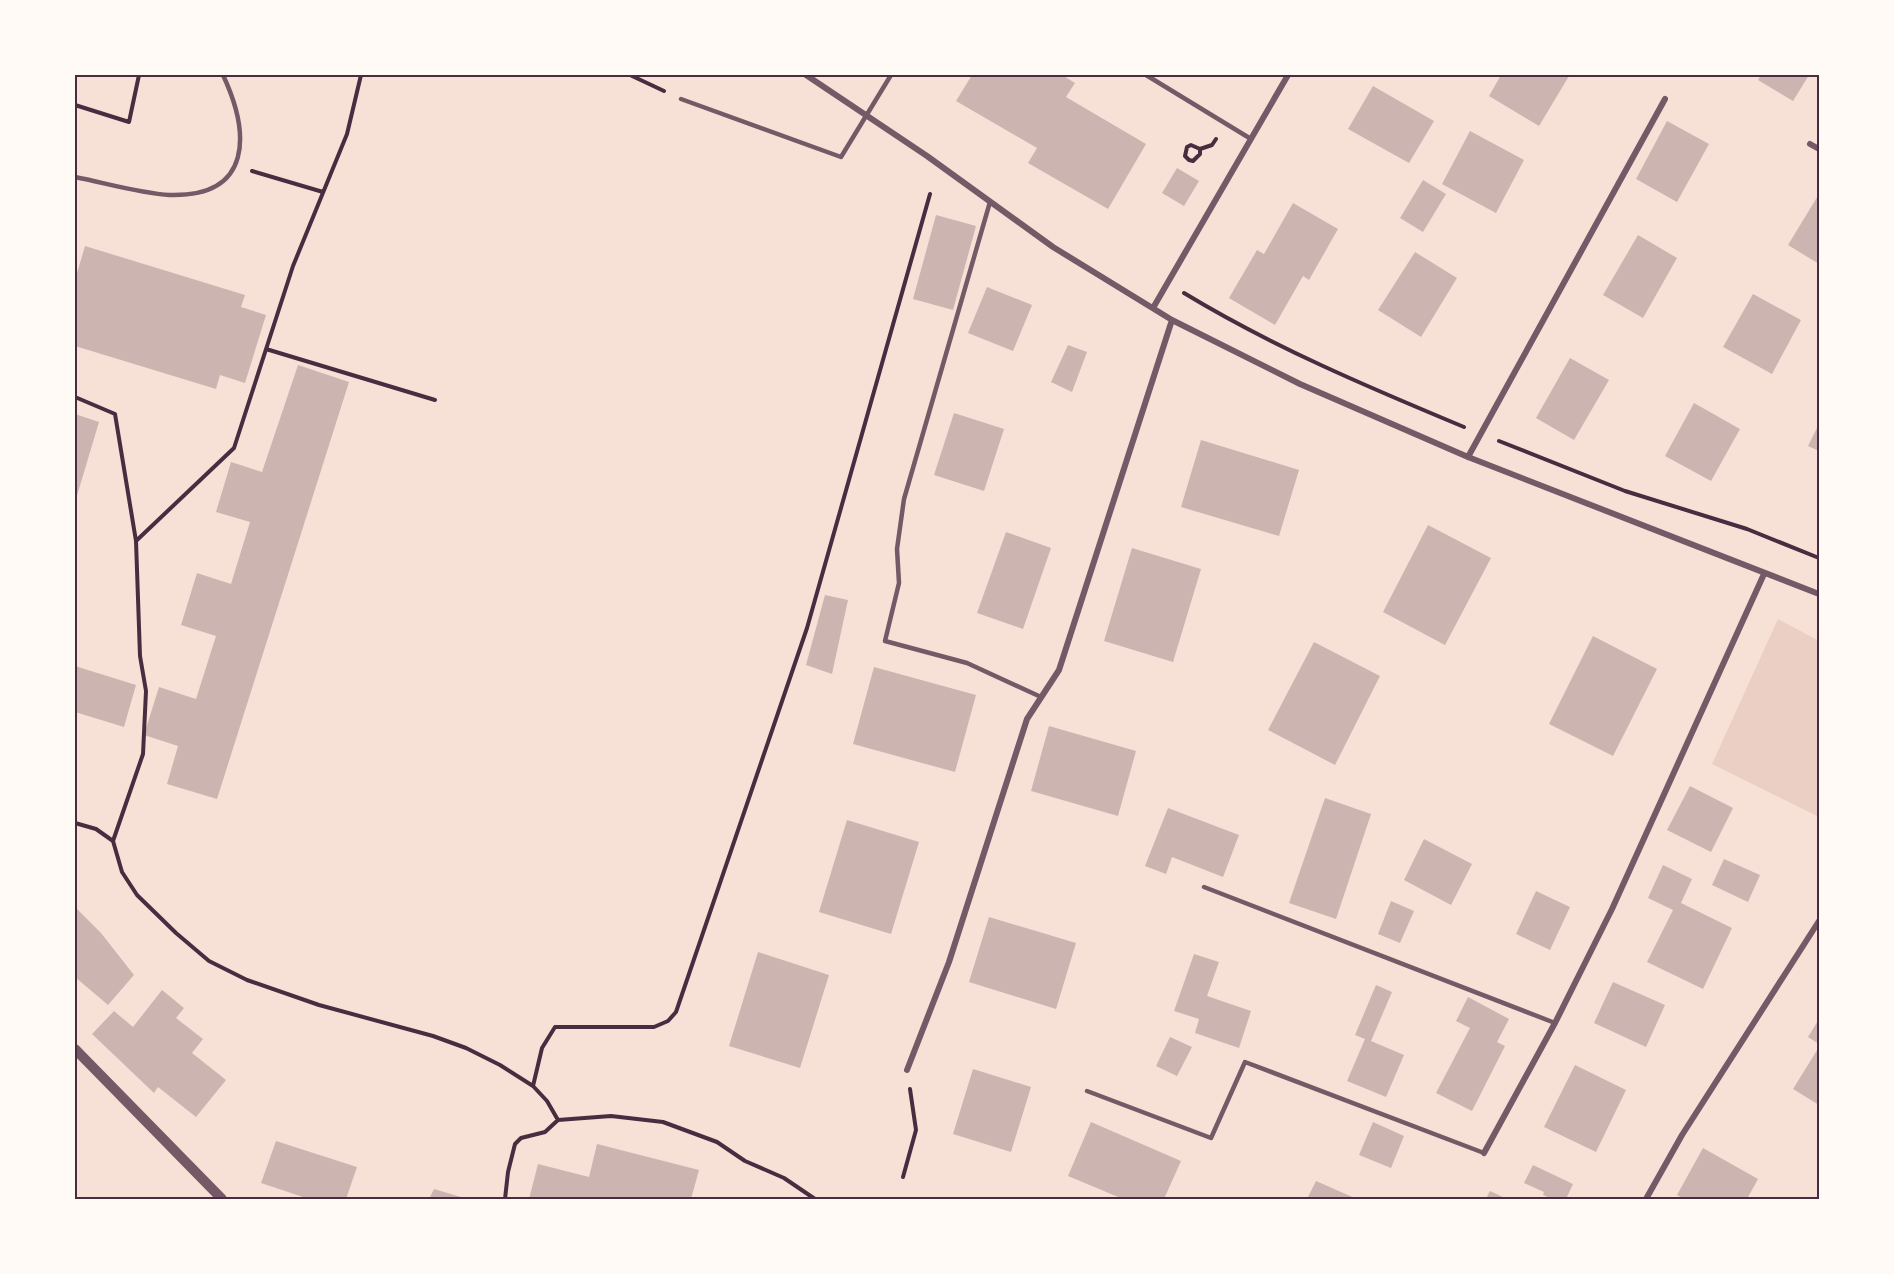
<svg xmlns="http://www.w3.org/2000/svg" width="1894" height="1274" font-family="'Asap Condensed',sans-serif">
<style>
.green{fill:#ebcfc5}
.building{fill:#ccb4b1}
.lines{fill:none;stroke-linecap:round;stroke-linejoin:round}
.path{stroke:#4a2c40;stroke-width:4}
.service{stroke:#755966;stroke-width:4.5}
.minor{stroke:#755966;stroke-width:6}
.tertiary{stroke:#755966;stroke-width:10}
.neatline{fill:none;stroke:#4a2c40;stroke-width:2}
</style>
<rect width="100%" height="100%" fill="#f7e1d7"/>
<path class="green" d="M1778,619l41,22v176l-107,-53z"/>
<path class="building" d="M972,75h90l13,8 -9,14 80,47 -38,65 -80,-46 9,-15 -81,-47z
M1501,75h67l1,1 -30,50 -50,-30z
M1761,75h48l-16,26 -35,-21z
M1373,86l61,35 -25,42 -61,-34z
M1667,121l42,23 -32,58 -41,-23z
M1470,131l54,29 -28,53 -54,-29z
M1177,168l22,13 -15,25 -22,-13z
M1423,180l23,14 -23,38 -23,-14z
M1819,194v70l-31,-19z
M1293,203l45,26 -29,51 -6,-4 -28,49 -46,-27 28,-48 7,4z
M936,215l40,11 -23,84 -40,-11z
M1638,235l39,23 -34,60 -40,-23z
M85,246l160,49 -4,12 25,8 -21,68 -25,-8 -4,14 -141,-43v-66z
M1415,252l42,26 -36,59 -43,-27z
M987,287l45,18 -19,46 -45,-18z
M1753,294l48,26 -29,54 -49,-27z
M1068,345l19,7 -15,40 -21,-10z
M1570,358l39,22 -35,60 -38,-22z
M298,365l51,17 -132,417 -50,-15 11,-38 -34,-11 15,-48 37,12 20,-63 -35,-11 16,-52 34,11 19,-62 -34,-10 15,-50 31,10z
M1694,403l46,26 -29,52 -46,-25z
M954,413l50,16 -20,62 -50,-16z
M75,414l24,8 -23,77h-1z
M1819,424v27l-11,-5z
M1201,440l98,30 -20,66 -98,-29z
M1428,525l63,33 -46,87 -62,-33z
M1006,532l45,16 -28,81 -46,-16z
M1132,548l69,21 -28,93 -69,-21z
M825,595l23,5 -16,74 -26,-9z
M1593,636l64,33 -44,87 -64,-32z
M1314,642l66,34 -45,89 -67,-35z
M75,666l61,19 -12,42 -49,-15z
M874,667l102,28 -21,77 -102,-28z
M1049,726l87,25 -18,65 -87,-25z
M1690,786l43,22 -22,44 -44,-22z
M1325,798l46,16 -35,105 -47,-16z
M1168,808l71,27 -16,42 -51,-20 -6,17 -21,-8z
M847,820l72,22 -28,92 -72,-22z
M1424,839l48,25 -21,41 -47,-25z
M1724,859l36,16 -12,27 -36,-17z
M1663,865l29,14 -11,24 51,25 -29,61 -56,-27 26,-52 -25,-12z
M1536,891l34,16 -20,43 -34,-16z
M1391,901l23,10 -14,32 -22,-9z
M75,907l26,26 33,42 -26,30 -33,-28z
M989,917l87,26 -20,66 -87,-27z
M758,952l71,23 -29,93 -71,-22z
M1194,954l25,8 -12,34 44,15 -12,37 -44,-15 4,-14 -25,-8z
M1613,982l52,23 -19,42 -52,-24z
M1376,985l16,7 -21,49 33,14 -18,42 -39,-16 18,-42 -10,-4z
M162,990l22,18 -8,10 27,21 -11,14 34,27 -30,37 -38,-30 -4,6 -62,-59 22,-23 19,16z
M1468,997l41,22 -12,23 8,4 -33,65 -36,-18 34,-65 -14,-7z
M1819,1019v25l-11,-7z
M1170,1037l22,10 -15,29 -21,-10z
M1819,1047v58l-26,-16z
M1575,1065l51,25 -30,62 -52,-25z
M973,1069l58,18 -20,65 -58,-18z
M1091,1122l90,39 -17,38h-41l-55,-23z
M1373,1122l31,14 -13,32 -32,-13z
M276,1141l81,26 -11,32h-37l-48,-16z
M597,1144l102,26 -8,29h-162l9,-35 51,13z
M1703,1148l55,31 -11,20h-63l-7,-4z
M1533,1165l40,19 -7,15h-14l-9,-4 1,-3 -20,-9z
M1316,1181l41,18h-50z
M434,1189l27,8 -1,2h-31z
M1490,1191l17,8h-21z"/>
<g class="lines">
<path class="path" d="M630,75l34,16
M75,105l54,17 10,-47
M1200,149v5l-7,7 -4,-1 -4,-4 2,-9 4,-2 9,4 12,-4 4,-6
M252,171l71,21
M1184,293c89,54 184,94 280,134
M266,349l169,51
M75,397l40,17 21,127 4,115 6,35 -3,63 -30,87 9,31 15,23 39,38 33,28 38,19 72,25 114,31 33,12 34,17 33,21 14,15 11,19 53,-4 52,6 54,20 28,19 39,17 31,21
M1499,441l126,50 122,38 72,29
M136,541l98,-93 59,-182 54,-132 14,-59
M75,823l21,6 17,12
M533,1086l9,-38 13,-21h99l14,-6 8,-9 131,-384 123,-434
M903,1177l13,-47 -6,-41
M505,1199l3,-27 7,-28 6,-6 24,-6 13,-12"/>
<path class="service" d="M1146,75l105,64
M681,99l160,58 50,-82
M75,177c31,6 63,16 95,18 83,2 80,-62 53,-120
M990,202l-86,297 -7,50 2,34 -14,58 82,22 74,34
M1204,887l351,136
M1087,1091l124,47 34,-76 239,91"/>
<path class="minor" d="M806,75l121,81 126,91 119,73 128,64 168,73 351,137
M1810,144l9,5
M1153,308l135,-233
M1468,457l197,-358
M907,1070l42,-108 78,-243 32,-49 113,-350
M1484,1153l71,-130 57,-114 152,-335
M1646,1199l36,-64 137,-214"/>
<path class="tertiary" d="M75,1049l147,150"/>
</g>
<rect width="1894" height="1274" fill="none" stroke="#fffaf5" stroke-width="153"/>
<rect x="76" y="76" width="1742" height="1122" class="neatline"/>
</svg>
